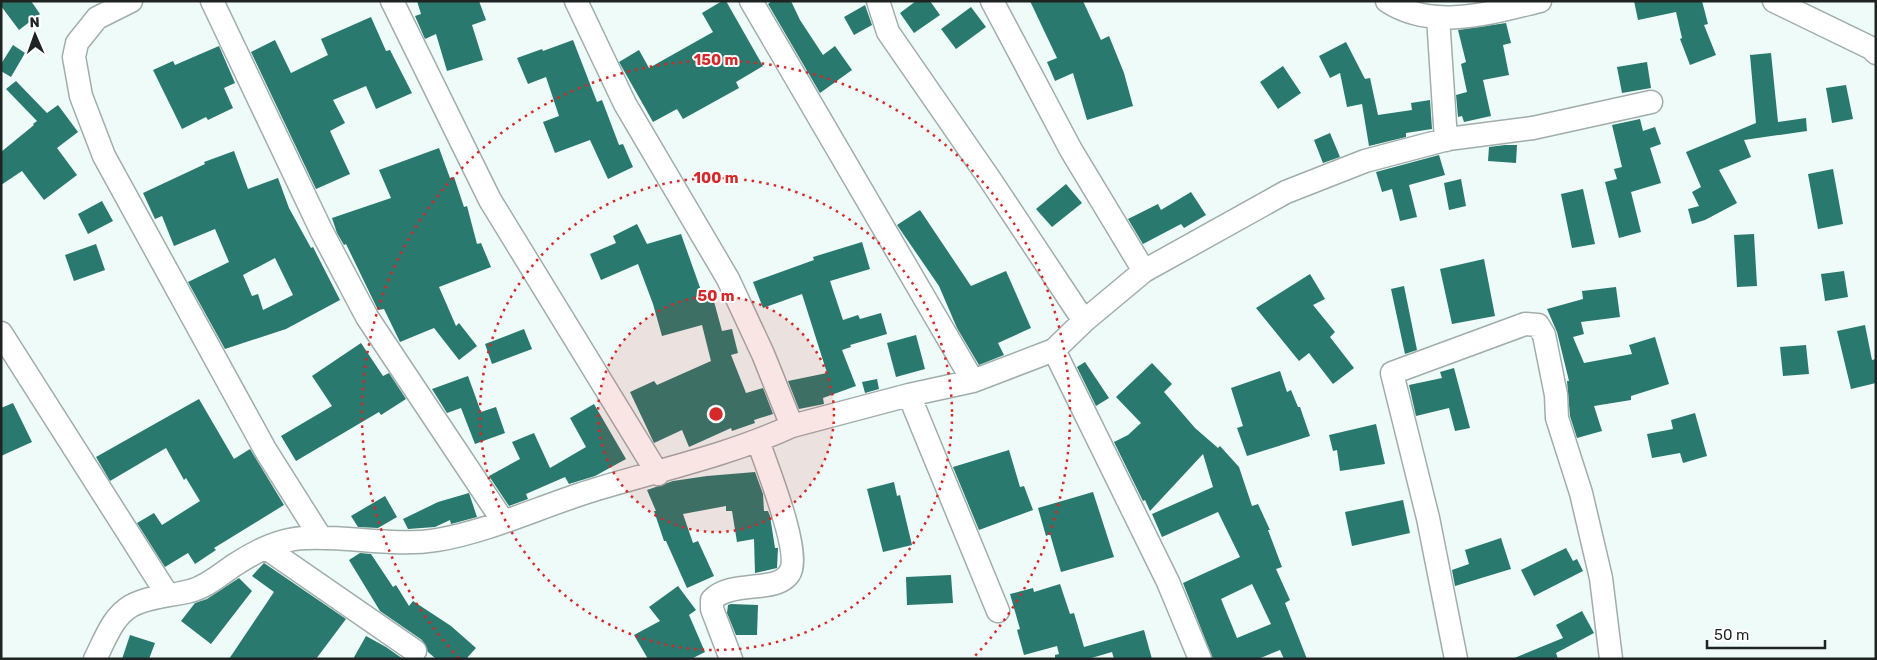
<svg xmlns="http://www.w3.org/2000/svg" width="1877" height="660" font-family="Rubik,sans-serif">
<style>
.building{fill:#29796e;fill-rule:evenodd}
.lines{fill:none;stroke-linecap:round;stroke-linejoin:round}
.minor-casing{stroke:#a1adab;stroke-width:25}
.minor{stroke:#fff;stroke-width:22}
.ring{fill:none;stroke:#d62828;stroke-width:2.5;stroke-dasharray:2.5 5}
.centre{fill:#d62828;stroke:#fff;stroke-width:2.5}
.ring-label{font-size:15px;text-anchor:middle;font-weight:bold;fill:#d62828;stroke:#fff;stroke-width:4;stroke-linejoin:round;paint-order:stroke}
</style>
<rect width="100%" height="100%" fill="#eefbf8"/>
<path class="building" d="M1,1h30l9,13 -21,16 -18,-24z
M417,1h62l7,19 -14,5 11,35 -36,11 -11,-37 -11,5 -10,-23 6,-2z
M722,1h4l37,65 -27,16 3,6 -56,31 -6,-10 -24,13 -34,-60 20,-12 10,18 64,-36 -11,-19z
M772,1h19l9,19 23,35 12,-9 17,24 -32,23 -52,-89z
M916,1h14l10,14 -26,18 -14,-20z
M1030,1h53l18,39 8,-4 15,37 9,33 -46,14 -14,-47 -18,8 -8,-19 10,-4z
M1634,1h68l6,23 -4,1 12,30 -26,10 -10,-26 2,-1 -6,-26 -38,8z
M865,5l7,20 -18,10 -10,-18z
M971,7l15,20 -30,22 -15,-20z
M371,17l15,34 4,-1 22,43 -36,16 -10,-23 -33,14 12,23 -15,8 20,43 -34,15 -65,-137 24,-12 16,33 37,-18 -7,-16z
M1506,23l5,20 -8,2 6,30 -26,5 8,36 -27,6 -2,-6 -4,1 -2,-22 11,-3 -6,-28 5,-2 -8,-32z
M573,40l24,62 5,-2 17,45 4,-1 10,23 -25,12 -18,-39 -35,13 -12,-31 16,-6 -13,-39 -18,7 -11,-26 25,-9 1,2z
M1346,42l19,37 5,-1 8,37 34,-5 -1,-7 19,-3 2,29 -26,4v4l-37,9 -7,-42 -15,3 -7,-34 -10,5 -11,-22z
M13,45l12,8 -14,24 -10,-6v-7z
M219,46l16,37 -11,5 9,20 -25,12 -2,-3 -24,12 -29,-59 20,-9 2,4z
M1771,53l7,69 28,-4 1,13 -63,9 7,17 -32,13 18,33 -32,17 -13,4 -4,-15 11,-3 -7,-14 9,-5 -15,-35 70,-29 -6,-68z
M1647,62l4,26 -29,5 -5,-26z
M1283,66l18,27 -23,16 -18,-27z
M16,81l31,32 11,-8 20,27 -21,16 20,27 -33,25 -22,-29 -21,14v-33l33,-27 -1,-1 4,-3 -31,-32z
M1846,85l7,34 -21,4 -6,-35z
M1640,119l3,12 12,-4 6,17 -11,4 11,35 -30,9 10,40 -22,6 -14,-56 12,-3 -3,-10 8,-2 -10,-42z
M1330,133l10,24 -17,6 -9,-23z
M1505,145h12l-1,18 -28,-2 1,-14z
M439,148l11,30 4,-1 10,30 3,-1 10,38 4,-1 10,24 -52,20 17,39 3,-3 18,23 -18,14 -25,-32 -34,14 -16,-33 -6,1 -32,-66 -2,1 -7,-12 -5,-15 59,-20 -12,-28z
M234,151l14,38 30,-11 11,30 22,40 2,-1 27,53 -54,29 -61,20 -37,-67 41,-20 -14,-33 -41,17 -12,-30 -7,3 -12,-26 62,-29 -1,-2zM275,258l18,37 -30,15 -5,-16 -6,2 -9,-21z
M1439,155l6,20 -36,10 8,32 -17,4 -8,-32 -10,3 -6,-20z
M1833,169l10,55 -25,5 -10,-55z
M1461,179l5,27 -17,4 -5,-27z
M1066,184l16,19 -30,24 -16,-18z
M1583,189l12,55 -23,4 -11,-54z
M1191,192l15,23 -22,13 -3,-4 -38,20 -15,-25 30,-15 3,6z
M102,201l11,20 -25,13 -10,-20z
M920,210l51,76 35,-15 25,57 -33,15 6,12 -25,10 -22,-37 -18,-42 -42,-61z
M637,224l10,20 34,-10 22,62 9,-2 10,37 10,-2 6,24 -7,2 15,38 17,-5 10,26 -19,6 1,3 -23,8 -1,-3 -42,19 -7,-17 -28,13 -24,-51 24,-11 3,4 54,-24 -9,-36 -40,11 -9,-32 -15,-40 -37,16 -11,-26 26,-11 -3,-7z
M1754,234l3,52 -20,1 -3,-52z
M862,242l8,27 -40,12 13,39 15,-5 2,4 21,-6 6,21 -37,11 1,2 -9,3 14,36 -33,12 1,6 -25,5 -11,-28 39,-8 -25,-79 -39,14 -10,-26 61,-22 -1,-3z
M96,244l9,26 -31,11 -9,-26z
M1484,259l11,57 -43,8 -12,-55z
M1844,271l4,26 -23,4 -4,-27z
M1310,274l15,25 -12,6 22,27 -5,5 24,31 -21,16 -24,-31 -10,8 -43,-53z
M1404,286l13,64 -12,4 -14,-65z
M1616,287l4,30 -39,5 3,12 -11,3 11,26 48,-9 -3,-9 26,-8 14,47 -38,12v4l-37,6 8,25 -25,7 -7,-22 -3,-35h2l-12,-49 -10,-23 36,-10 -1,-8z
M1865,325l7,35 4,-1v24l-25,6 -14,-58z
M524,329l8,20 -40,15 -7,-20z
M916,335l9,34 -29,8 -9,-34z
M361,343l22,33 6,-3 17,26 -25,16 -2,-3 -83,49 -15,-25 51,-30 -20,-30z
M1806,345l3,29 -26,2 -3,-29z
M1085,362l24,36 -13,8 -19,-39z
M1152,363l20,21 -8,8 31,36 23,20 2,-2 19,21 13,39 6,-2 12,26h-2l14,37 -6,2 14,31 -5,3 22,56h-23l-4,-9 -22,9h-45l-30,-76 57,-26 -22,-45 -56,25 -10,-23 61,-27 -10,-33 -53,57 -5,-11 -2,1 -29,-59 14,-7 13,-12 -25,-26zM1252,584l19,40 -34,14 -16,-39z
M1454,368l16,60 -15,3 -6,-23 -33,8 -7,-31 33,-7 -2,-6z
M1280,371l7,21 4,-2 7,17h2l10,29 -63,20 -10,-28 6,-2 -12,-38z
M468,376l13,36 15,-5 9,26 -30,11 -14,-36 -14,5 -15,-24z
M877,379l2,10 -14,4 -3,-11z
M199,399l35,60 16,-10 34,56 -70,43 2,2 -21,14 -7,-11 -23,14 -28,-44 17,-10 8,12 38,-24 -14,-23 -2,2 -18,-32 -56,33 -14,-24z
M13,403l19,39 -31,14v-48z
M594,404l32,55 -31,17 -26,8 -4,-7 -39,17 2,5 -19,7 -20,-30 31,-17 -8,-17 22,-9 16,35 36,-21 -16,-29z
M1695,413l12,43 -24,7 -3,-10 -28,5 -5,-24 26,-5 -2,-9z
M1376,424l9,40 -45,7 -3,-21 -4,1 -4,-16z
M1009,450l11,37 4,-1 9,24 -54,20 -26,-63z
M755,472l8,22 1,17h4l2,5 5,32h3l-1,20 -22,5 -1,-34 -17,3 -5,-31h-6v-5l-43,8 10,29 5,-2 16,35 -27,12 -21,-47h-2l-10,-30h2l-9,-21 26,-9 34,-5z
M894,482l3,14 3,-1 12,50 -29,7 -16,-63z
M1093,492l21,65 -53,15 -11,-38 -4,2 -8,-28z
M469,493l8,24 -26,7 -1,-4 -15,7 -27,2 -5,-10 35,-17z
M385,496l12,21 -19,11 -20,-1 -7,-11z
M1403,500l7,33 -58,13 -7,-34z
M1501,538l10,31 -56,17 -3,-16 17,-6 -4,-14z
M1566,548l7,13 4,-2 6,12 -49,25 -13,-26z
M360,553l11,1 22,33 3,-2 13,21 4,-5 38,25 25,22 -10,11h-30l-8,-7 -6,-12 -42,-29 -31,-51z
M264,563l82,56 -30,40h-87l45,-67 -22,-16z
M951,575l2,28 -46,2 -1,-28z
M239,578l13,13 -41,53 -30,-23 14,-18 12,-4z
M1060,584l10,30 4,-1 10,34 60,-17 8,29h-38l-2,-7 -24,7h-33v-4l4,-1 -2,-8 -33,9 -7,-25 3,-1 -10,-35 23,-6 1,4z
M678,586l18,24 -7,5 16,37 -14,7h-43l-14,-24 26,-14 -11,-14z
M731,604l27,1 -1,30h-21l-9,-22 1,-8z
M1582,611l12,22 -38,20 2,6h-46l51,-21 -7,-13z
M130,635l25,8 -6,16h-27z
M366,636l20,11 17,12h-50z"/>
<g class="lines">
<g class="minor-casing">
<path id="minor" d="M131,1l-34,17 -20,25 -3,14 7,39 23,60 162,295 55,87
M212,1l109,229 46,87 136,204
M392,1l98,199 168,274
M751,1l222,380
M878,1l10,31 101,146 95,143
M992,1l79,149 73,121
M1387,1c46,30 103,12 153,0
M1774,1l97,47 5,5
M1438,17l8,123
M1,333l166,261
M1054,350l114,232 32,77
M909,395l89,216
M792,426l117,-31 64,-14 81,-31 30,-29 60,-50 142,-79 79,-31 83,-22 85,-11 118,-26
M266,548l149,103
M95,659c10,-19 17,-42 36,-53 18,-10 40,-10 59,-15 17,-4 32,-18 46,-27 20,-13 46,-26 71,-26 43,-2 87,9 130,2 54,-9 106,-35 160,-51 66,-20 132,-34 195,-63l-29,-72 -35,-75 -103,-175 -49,-103
M731,659l-19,-50v-9c12,-13 36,-12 54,-15 9,-1 17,-3 23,-11 14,-19 -23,-109 -31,-133
M1456,659l-28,-141 -36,-145 133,-49 13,1 6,10 12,60 1,23 24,75 20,85 10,81"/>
</g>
<use href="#minor" class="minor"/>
</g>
<circle cx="716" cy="414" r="118" fill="#d62828" fill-opacity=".12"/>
<g class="ring">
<circle cx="716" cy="414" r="118"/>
<circle cx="716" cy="414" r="236"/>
<path d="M459 658A354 354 0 1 1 973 658"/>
</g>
<circle cx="716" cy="414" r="8" class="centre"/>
<g class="ring-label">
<text x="716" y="65">150 m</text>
<text x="716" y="183">100 m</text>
<text x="716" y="301">50 m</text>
</g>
<rect width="1877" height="660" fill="none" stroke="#1f2423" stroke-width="5"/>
<g transform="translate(35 35) rotate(358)" stroke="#ffffff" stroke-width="4" paint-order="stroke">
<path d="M0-4L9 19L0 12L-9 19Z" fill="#1f2423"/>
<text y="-8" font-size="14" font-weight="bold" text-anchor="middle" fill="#1f2423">N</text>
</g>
<path d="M1707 640v8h118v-8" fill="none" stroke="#1f2423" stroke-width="2.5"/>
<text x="1714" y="640" font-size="15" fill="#1f2423" stroke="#ffffff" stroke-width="4" paint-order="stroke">50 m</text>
</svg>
